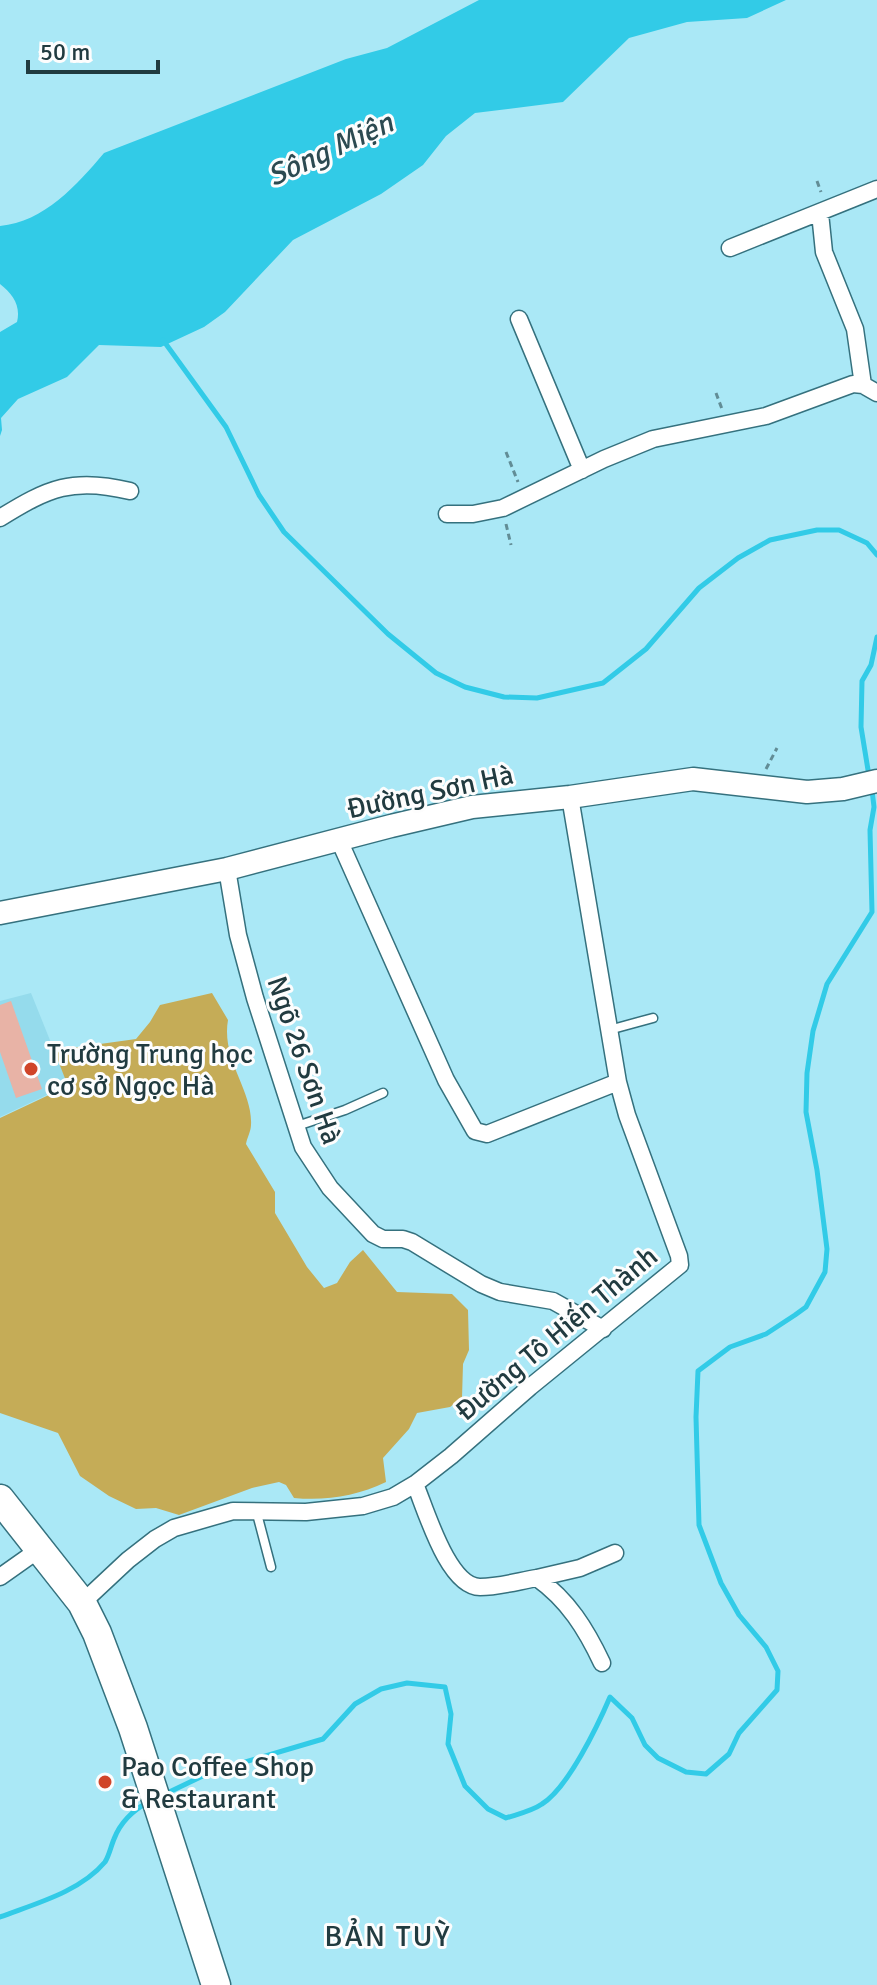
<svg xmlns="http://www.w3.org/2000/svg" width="877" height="1985" font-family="Signika,sans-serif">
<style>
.built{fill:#95dbec}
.green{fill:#c5ac57}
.water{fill:#32cbe7}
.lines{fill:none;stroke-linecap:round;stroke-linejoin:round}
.stream{stroke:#32cbe7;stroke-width:5}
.building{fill:#e8b3a6}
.lane-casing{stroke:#35717e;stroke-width:11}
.street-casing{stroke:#35717e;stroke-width:19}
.secondary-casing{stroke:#35717e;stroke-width:25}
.highway-casing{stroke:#35717e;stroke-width:31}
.path{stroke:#628d96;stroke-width:3;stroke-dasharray:6 4;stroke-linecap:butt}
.lane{stroke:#fff;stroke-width:8}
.street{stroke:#fff;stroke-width:16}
.secondary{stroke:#fff;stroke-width:22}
.highway{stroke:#fff;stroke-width:28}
.poi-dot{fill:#d04529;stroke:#fdfdfd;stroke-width:3}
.labels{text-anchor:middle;stroke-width:6;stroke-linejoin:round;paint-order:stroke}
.street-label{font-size:28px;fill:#213b40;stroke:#fdfdfd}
.poi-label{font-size:28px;fill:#213b40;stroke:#fdfdfd;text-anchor:start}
.water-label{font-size:30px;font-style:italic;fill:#2c4a51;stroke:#fdfdfd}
.neighbourhood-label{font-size:30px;letter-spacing:2px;fill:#213b40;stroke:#fdfdfd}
</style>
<rect width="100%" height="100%" fill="#aae8f6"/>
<path class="built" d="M31,993l37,92 -68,32v-116z"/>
<path class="green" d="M212,993l16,27c-7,40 25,71 23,105 0,6 -4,13 -5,19l29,48v21l32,54 17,21 13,-5 13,-21 13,-12 34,42 55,2 16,16 1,40 -6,14 -1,34 -12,9 -33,6 -8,16 -26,29 3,24c-29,14 -60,19 -92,16l-8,-13 -7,-3 -27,6 -73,27 -23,-7 -20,1 -27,-13 -29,-20 -22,-43 -58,-20v-295l68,-32 -13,-33 9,-4 72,-10 14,-17 10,-17z"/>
<path class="water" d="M479,0h307l-39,18 -60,4 -58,16 -66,64 -88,11 -29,23 -23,29 -42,29 -88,46 -68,72 -21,15 -43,20 -62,-2 -32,32 -49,22 -17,19 1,12 -2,6v-104l17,-10c4,-16 -4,-28 -17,-38v-58c44,-4 77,-41 104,-73l242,-94 41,-11z"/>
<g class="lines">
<path class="stream" d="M163,340l63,87 33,68 25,37 104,102 48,39 29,14 39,10 33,1 66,-15 43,-34 53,-61 39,-30 32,-18 47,-10h22l28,13 10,12
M869,776l-8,-49 1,-46 9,-16 6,-28
M163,1795l48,-23 112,-33 32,-35 26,-15 26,-6 38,4 6,27 -3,30 17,42 23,23 18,9c12,-4 26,-7 36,-14 26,-16 56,-79 68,-107l22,21 13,27 13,13 28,14 20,2 23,-20 10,-21 38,-43 1,-19 -12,-24 -27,-32 -18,-32 -22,-58 -3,-108 2,-46 32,-24 36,-13 29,-19 11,-8 19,-35 2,-23 -10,-79 -11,-58 1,-39 6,-42 14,-47 45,-72 -2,-82 4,-23 -2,-17
M0,1917c34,-13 80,-25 105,-55 4,-6 6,-16 9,-23 6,-16 19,-29 33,-36"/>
</g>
<path class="building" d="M11,1001l31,88 -26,9 -16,-46v-47z"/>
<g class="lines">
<g class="lane-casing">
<path id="lane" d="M609,1030l44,-12
M297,1126l48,-16 38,-17
M256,1510l15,57"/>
</g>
<g class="street-casing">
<path id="street" d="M820,213l4,39 31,77 8,56
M730,248l147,-59
M519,319l63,151
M447,514h26l30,-6 101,-49 49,-20 113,-23 87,-32 10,1 14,8
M0,518c48,-30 73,-41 130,-27
M339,840l107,240 29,51 12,3 131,-52
M227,869l11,66 17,63 48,149 27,41 43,46 10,5h20l9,3 69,42 19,8 53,9 50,28
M415,1484c11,26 33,103 65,103 19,0 39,-6 57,-9 31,22 49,51 65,85
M0,1577l41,-29
M537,1578l43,-10 35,-15
M82,1603l46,-43 27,-21 19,-11 59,-17 73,1 57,-6 30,-9 22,-13 36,-28 79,-69 150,-122 -1,-9 -52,-141 -9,-33 -48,-285"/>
</g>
<g class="secondary-casing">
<path id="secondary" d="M0,913l227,-44 164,-43 81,-19 98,-10 123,-18 114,13 36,-3 34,-8"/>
</g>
<g class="highway-casing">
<path id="highway" d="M0,1499l82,104 15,30 36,95 83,257"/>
</g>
<path class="path" d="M817,181l4,11
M716,393l6,16
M506,452l12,30
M506,524l5,21
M766,769l11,-21"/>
<use href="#lane" class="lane"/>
<use href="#street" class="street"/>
<use href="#secondary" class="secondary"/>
<use href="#highway" class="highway"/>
</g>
<g class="poi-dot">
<circle cx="31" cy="1069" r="8"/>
<circle cx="105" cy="1782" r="8"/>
</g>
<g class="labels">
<g class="street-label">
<text transform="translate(430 791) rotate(-12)" y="10">Đường Sơn Hà</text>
<text transform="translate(305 1060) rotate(71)" y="10">Ngõ 26 Sơn Hà</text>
<text transform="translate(556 1333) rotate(-40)" y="10">Đường Tô Hiến Thành</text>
</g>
<g class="poi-label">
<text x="47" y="1063">Trường Trung học<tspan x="47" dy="32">cơ sở Ngọc Hà</tspan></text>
<text x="121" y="1776">Pao Coffee Shop<tspan x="121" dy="32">&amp; Restaurant</tspan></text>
</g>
<g class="water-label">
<text transform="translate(330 149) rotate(-25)" y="10">Sông Miện</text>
</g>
<g class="neighbourhood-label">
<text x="388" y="1946">BẢN TUỲ</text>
</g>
</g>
<path d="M28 60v12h130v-12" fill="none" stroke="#213b40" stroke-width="4"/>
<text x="40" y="60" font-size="24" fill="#213b40" stroke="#fdfdfd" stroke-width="6" paint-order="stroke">50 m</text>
</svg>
